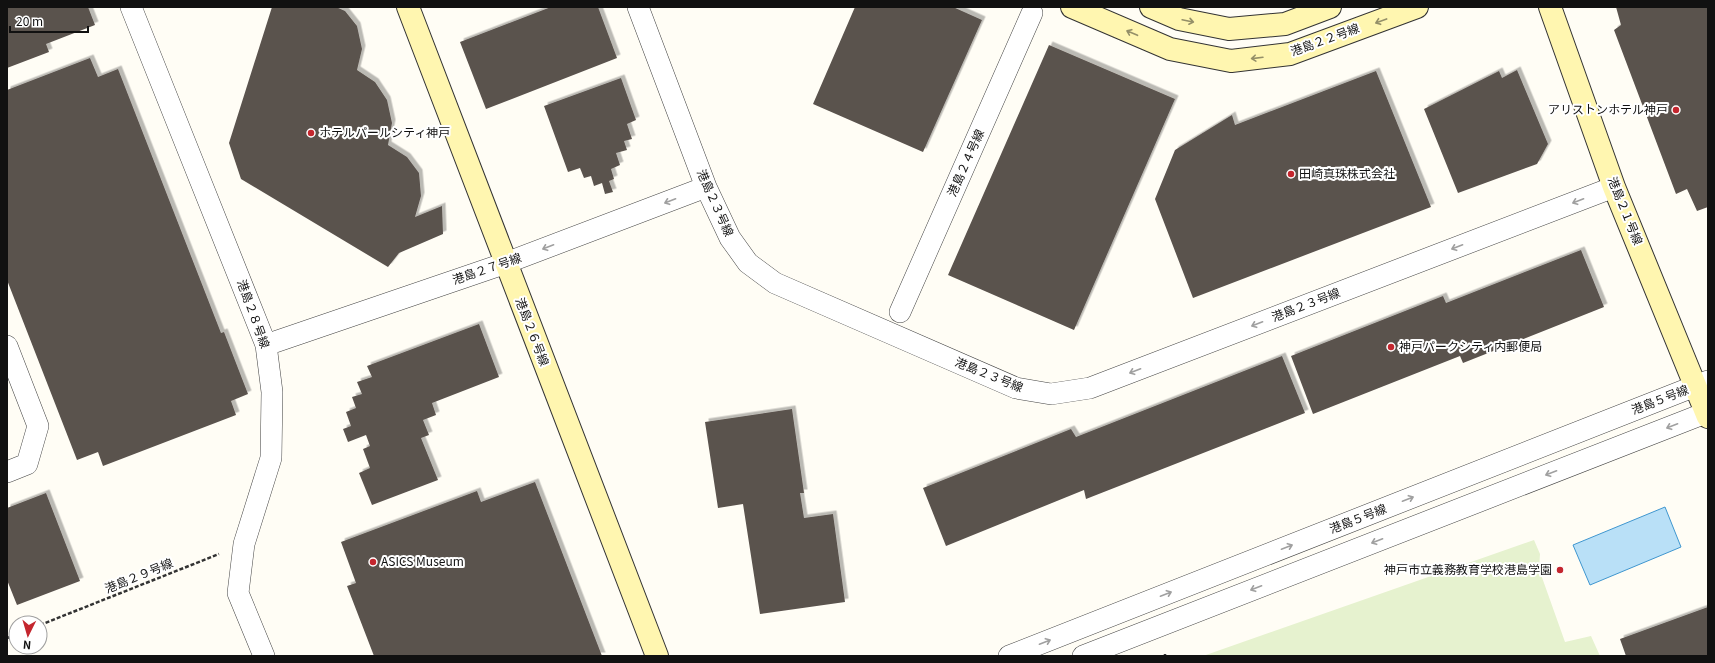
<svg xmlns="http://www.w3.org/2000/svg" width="1715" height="663" font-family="Georgia,'Noto Sans JP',serif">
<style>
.pitch{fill:#e6f2cf}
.water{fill:#b9e0f7;stroke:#3f96cf}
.building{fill:#5a524d;filter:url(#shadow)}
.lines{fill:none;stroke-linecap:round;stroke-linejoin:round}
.street-casing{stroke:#444;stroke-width:22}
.secondary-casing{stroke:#333;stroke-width:24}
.path{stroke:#333;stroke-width:2.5;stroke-dasharray:4 2;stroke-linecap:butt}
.street{stroke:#fff;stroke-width:21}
.secondary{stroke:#fff6b0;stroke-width:22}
.oneway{stroke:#948f68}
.oneway2{stroke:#a0a0a0}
.poi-dot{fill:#c4262e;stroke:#fff;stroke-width:1.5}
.labels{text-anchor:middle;stroke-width:4;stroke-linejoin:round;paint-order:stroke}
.street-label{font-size:12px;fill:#111;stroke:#fff}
.poi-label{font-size:12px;fill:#111;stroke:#fff;text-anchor:start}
</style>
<defs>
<filter id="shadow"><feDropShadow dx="3.5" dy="-3.5" stdDeviation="0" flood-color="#0004"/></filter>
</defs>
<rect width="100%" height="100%" fill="#fffdf5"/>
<path class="pitch" d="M1534,540l6,14 -1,15 26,73 26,-6 9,20h-397z"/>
<path class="water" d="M1665,507l16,40 -91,38 -17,-40z"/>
<path class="building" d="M7,7h81l7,18 -49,19 3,8 -42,16z
M272,7h64l9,4 12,15 5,23 -5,21 18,12 12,18 5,23 -4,22 19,12 12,16 2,23 -6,21 27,-11 1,28 -44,19 -11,14 -147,-88 -12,-36z
M551,7h47l19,51 -131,51 -26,-67z
M855,7h98l29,13 -59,132 -110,-48z
M1616,7h92v200l-11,4 -10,-22 -11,5 -62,-164 7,-5z
M1049,45l126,54 -101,231 -126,-55z
M90,58l8,19 20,-8 103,264 3,-1 24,62 -17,7 5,14 -133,51 -5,-14 -21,8 -70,-180v-190z
M1517,70l31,74 -11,20 -79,29 -34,-84 75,-38 3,7z
M1376,71l55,136 -238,91 -38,-99 20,-49 57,-35 3,10z
M621,78l15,42 -9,4 5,15 -8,2 3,9 -11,3 4,12 -9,4 3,10 -5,2 4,11 -8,2 -3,-11 -8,3 -3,-10 -7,2 -4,-10 -12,4 -24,-66z
M1581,250l23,57 -141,56 -3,-7 -147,58 -22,-58 152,-60 3,7z
M479,324l20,53 -67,26 4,12 -13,5 6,15 -8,3 17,42 -66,25 -13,-32 11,-5 -7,-19 7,-3 -4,-11 -18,7 -5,-13 8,-3 -5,-14 10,-4 -4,-11 10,-3 -5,-12 15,-5 -5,-11z
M1282,356l23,57 -219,86 -2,-9 -138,56 -23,-58 148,-59 5,8z
M792,409l12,84h-4l4,25 29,-4 12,88 -85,12 -17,-110 -25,4 -13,-86z
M535,482l67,174h-228l-27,-70 9,-3 -15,-41 136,-51 4,11z
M46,493l34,88 -63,24 -10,-25v-72z
M1708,607v49h-82l-6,-17z"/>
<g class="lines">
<g class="street-casing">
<path id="street" d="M131,7l135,338 6,47 -1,66 -27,86 -6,49 26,63
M638,7l68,180 24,51 18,25 27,20 241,105 35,6 39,-6 524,-201
M900,312l132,-299
M266,345l240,-82 200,-76
M7,346l31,80 -11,38 -20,8
M1009,656l699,-275
M1083,656l625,-244"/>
</g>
<g class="secondary-casing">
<path id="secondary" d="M408,7l249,649
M1072,7l98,42 61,12 59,-7 127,-47
M1151,7l28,12 50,10 56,-5 45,-17
M1550,7l64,180 94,230"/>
</g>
<path class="path" d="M40,625l179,-71
M7,638l9,-3
M1165,654v2"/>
<use href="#street" class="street"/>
<use href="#secondary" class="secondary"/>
</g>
<defs><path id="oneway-shaft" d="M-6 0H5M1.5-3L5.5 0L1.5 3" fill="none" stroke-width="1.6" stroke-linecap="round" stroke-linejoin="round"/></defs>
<g class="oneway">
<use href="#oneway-shaft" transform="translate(1188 21) rotate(12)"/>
<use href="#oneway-shaft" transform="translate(1381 21) rotate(160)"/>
<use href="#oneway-shaft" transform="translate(1132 33) rotate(-157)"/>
<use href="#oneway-shaft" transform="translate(1257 58) rotate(173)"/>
</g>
<g class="oneway2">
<use href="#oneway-shaft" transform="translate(670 201) rotate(159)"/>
<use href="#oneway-shaft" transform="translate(1578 201) rotate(159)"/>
<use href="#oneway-shaft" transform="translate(548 247) rotate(159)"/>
<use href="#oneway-shaft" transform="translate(1457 247) rotate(159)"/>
<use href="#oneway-shaft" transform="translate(1257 324) rotate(159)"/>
<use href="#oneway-shaft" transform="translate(1135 371) rotate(159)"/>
<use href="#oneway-shaft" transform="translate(1672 426) rotate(159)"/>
<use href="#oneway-shaft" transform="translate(1551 473) rotate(159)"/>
<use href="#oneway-shaft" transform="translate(1408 499) rotate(-21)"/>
<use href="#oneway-shaft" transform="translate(1377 541) rotate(159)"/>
<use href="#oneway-shaft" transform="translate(1287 547) rotate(-21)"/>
<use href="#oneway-shaft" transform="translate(1256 588) rotate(159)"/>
<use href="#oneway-shaft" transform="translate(1166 594) rotate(-21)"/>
<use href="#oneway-shaft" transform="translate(1045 642) rotate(-21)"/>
</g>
<g class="poi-dot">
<circle cx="1676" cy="110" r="4"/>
<circle cx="311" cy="133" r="4"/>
<circle cx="1291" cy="174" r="4"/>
<circle cx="1391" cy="347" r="4"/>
<circle cx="373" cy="562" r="4"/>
<circle cx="1560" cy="570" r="4"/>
</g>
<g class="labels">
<g class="street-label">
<text transform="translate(1325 40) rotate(-20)" y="4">港島２２号線</text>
<text transform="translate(966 163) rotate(-66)" y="4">港島２４号線</text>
<text transform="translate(715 203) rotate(66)" y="4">港島２３号線</text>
<text transform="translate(1625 211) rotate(68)" y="4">港島２１号線</text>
<text transform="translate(487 269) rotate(-19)" y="4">港島２７号線</text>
<text transform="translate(1306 305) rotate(-21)" y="4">港島２３号線</text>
<text transform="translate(253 314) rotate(70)" y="4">港島２８号線</text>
<text transform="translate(532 332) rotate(69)" y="4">港島２６号線</text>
<text transform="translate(989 375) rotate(22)" y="4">港島２３号線</text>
<text transform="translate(1660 400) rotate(-21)" y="4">港島５号線</text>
<text transform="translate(1358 519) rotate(-21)" y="4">港島５号線</text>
<text transform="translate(139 576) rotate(-22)" y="4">港島２９号線</text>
</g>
<g class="poi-label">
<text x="1668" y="114" text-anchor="end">アリストンホテル神戸</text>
<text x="319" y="137">ホテルパールシティ神戸</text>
<text x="1299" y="178">田崎真珠株式会社</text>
<text x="1399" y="351">神戸パークシティ内郵便局</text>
<text x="381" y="566">ASICS Museum</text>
<text x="1552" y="574" text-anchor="end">神戸市立義務教育学校港島学園</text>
</g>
</g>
<rect width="1715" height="663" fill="none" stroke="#111111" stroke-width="16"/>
<g transform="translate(28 635) rotate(185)"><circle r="19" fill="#ffffff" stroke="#a0a0a0"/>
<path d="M0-3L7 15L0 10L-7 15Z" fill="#c4262e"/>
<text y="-6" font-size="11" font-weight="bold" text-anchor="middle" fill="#111111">N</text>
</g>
<path d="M10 26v6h78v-6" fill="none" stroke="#111111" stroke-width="2"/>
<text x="16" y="26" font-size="12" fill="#111111" stroke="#ffffff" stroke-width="3" paint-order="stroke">20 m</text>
</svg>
